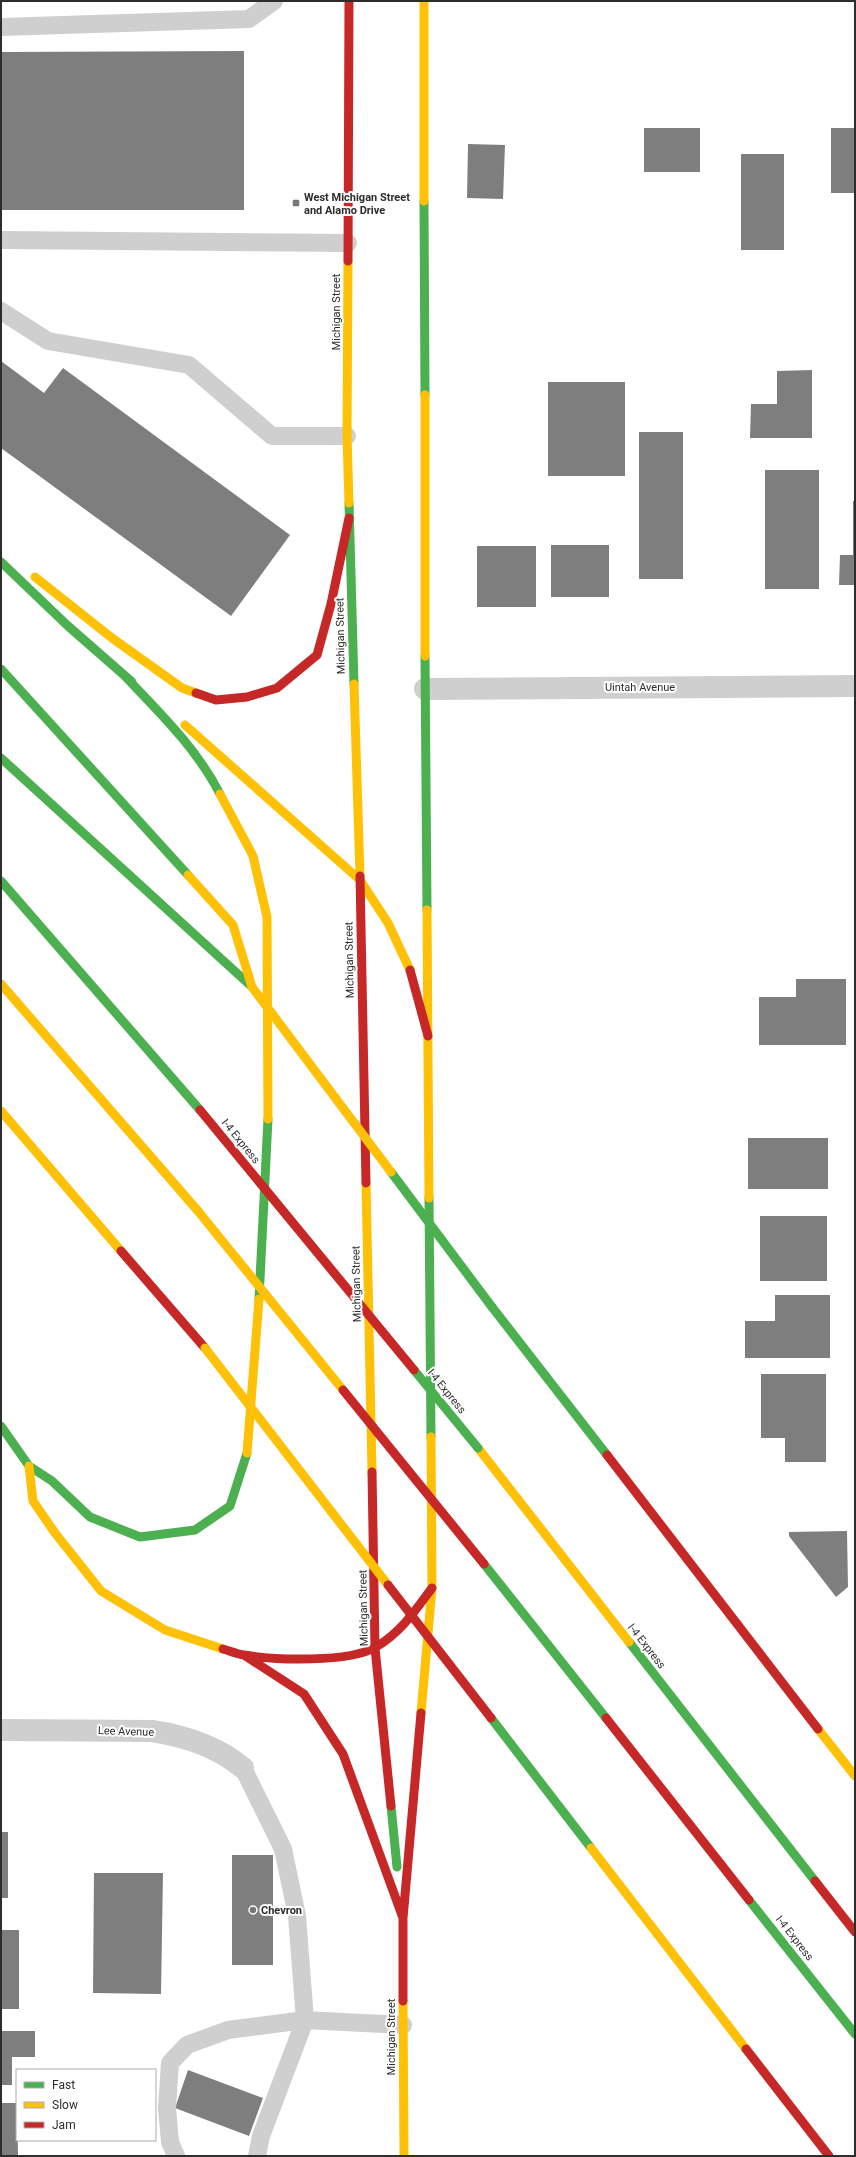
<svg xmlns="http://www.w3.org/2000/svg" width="856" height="2157" font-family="Roboto,sans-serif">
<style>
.building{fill:#7e7e7e}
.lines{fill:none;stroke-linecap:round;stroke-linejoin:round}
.lane{stroke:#cfcfcf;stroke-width:18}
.street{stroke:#cfcfcf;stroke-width:22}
.fast{stroke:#4caf50;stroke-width:9}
.slow{stroke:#ffc107;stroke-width:9}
.jam{stroke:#c62828;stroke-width:9}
.fast-bridge{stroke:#4caf50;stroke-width:9}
.slow-bridge{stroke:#ffc107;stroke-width:9}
.jam-bridge{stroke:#c62828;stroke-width:9}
.poi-dot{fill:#767676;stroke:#fff;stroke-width:1.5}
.labels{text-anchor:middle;stroke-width:4;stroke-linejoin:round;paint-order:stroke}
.poi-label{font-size:11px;font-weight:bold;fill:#2d2d2d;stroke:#fff;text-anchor:start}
.street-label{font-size:11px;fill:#2d2d2d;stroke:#fff}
</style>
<rect width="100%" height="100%" fill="#fff"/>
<path class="building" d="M244,51v159h-243v-158z
M644,128h56v44h-56z
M831,128h24v65h-24z
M468,144l37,1 -2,54 -36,-1z
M741,154h43v96h-43z
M1,361l43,32 19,-25 227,167 -59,81 -230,-168z
M812,370v68h-62l1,-34h26v-33z
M548,382h77v94h-77z
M639,432h44v147h-44z
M765,470h54v119h-54z
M853,501h2v84h-16l1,-30h13z
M551,545h58v52h-58z
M477,546h59v61h-59z
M796,979h50v66h-87v-48h37z
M748,1138h80v51h-80z
M760,1216h67v65h-67z
M775,1295h55v63h-85v-37h30z
M761,1374h65v88h-41v-24h-24z
M847,1531l1,56 -12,10 -47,-61v-4z
M1,1832h7v66h-7z
M232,1855h41v110h-41z
M94,1873h69l-2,121 -68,-1z
M1,1930h18v79h-18z
M1,2031h34v26h-23v28h-11z
M188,2070l75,28 -14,38 -74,-28z
M1,2103h16l1,53h-17z"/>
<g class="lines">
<path class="lane" d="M1,27l248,-8 25,-18
M1,240l347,3
M1,311l47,30 141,24 83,71h75
M243,1768l40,81 14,67 8,104 -44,116 -4,20
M176,2156l-6,-14 -3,-34 3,-45 17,-18 41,-15 77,-10 98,5"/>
<path class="street" d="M425,689l430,-3
M1,1730l151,1c33,5 66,16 91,37"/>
<path class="fast" d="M424,201l1,194
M349,503l5,181
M1,562l67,64 64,56
M425,656l2,254
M1,669l187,206
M121,672c36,38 75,75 99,122
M1,758l250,228
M1,881l199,229
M429,1198l2,239
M259,1299l9,-180
M492,1307l115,148
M1,1426l28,40 23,15 38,36 50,20 55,-7 35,-24 17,-53
M484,1564l122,154
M629,1642l186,239
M491,1718l100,130
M391,1806l6,61
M749,1900l106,134"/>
<path class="slow" d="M424,1v200
M348,261l-1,175 2,67
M425,395v261
M35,577l77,61 70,50 14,5
M354,684l6,192
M185,725l175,155 28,43 22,47
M220,794l33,62 14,61 1,202
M188,875l45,50 19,62
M427,910l2,288
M1,984l197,227
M1,1111l120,140
M366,1183l6,289
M478,1448l151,194
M247,1453l12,-154
M29,1466l4,35 22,32 46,58 64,39 58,19
M421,1713l11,-125 -1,-151
M818,1729l37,47
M591,1848l155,201
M403,2001l1,155"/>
<path class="jam" d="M348,261l1,-260
M196,693l20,7 31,-3 30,-9 40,-33 14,-51 18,-86
M360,876l6,307
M410,970l18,66
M121,1251l84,97
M607,1455l211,274
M372,1472l3,176 16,158
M223,1649c7,2 14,5 21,6 31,5 105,8 132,-8 25,-15 39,-36 56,-59
M244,1655l60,39 39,60 60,164
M606,1718l143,182
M815,1881l40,51
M403,2001v-83l18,-205
M746,2049l83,107"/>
<path class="fast-bridge" d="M391,1172l101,135
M414,1370l64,78"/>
<path class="slow-bridge" d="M252,987l139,185
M198,1211l145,179
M205,1348l183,237"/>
<path class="jam-bridge" d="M200,1110l214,260
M343,1390l141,174
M388,1585l103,133"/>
</g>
<g class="poi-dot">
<rect x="292" y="199" width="8" height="8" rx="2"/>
<circle cx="253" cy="1910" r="4"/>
</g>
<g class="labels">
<g class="poi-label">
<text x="304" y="201">West Michigan Street<tspan x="304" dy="13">and Alamo Drive</tspan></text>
<text x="261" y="1914">Chevron</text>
</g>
<g class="street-label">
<text transform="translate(336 312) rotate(-90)" y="4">Michigan Street</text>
<text transform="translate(340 636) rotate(-91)" y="4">Michigan Street</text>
<text x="640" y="691">Uintah Avenue</text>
<text transform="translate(349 960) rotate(-91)" y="4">Michigan Street</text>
<text transform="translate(241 1141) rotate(51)" y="4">I-4 Express</text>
<text transform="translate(356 1284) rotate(-91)" y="4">Michigan Street</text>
<text transform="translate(447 1391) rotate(51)" y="4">I-4 Express</text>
<text transform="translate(363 1608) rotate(-91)" y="4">Michigan Street</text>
<text transform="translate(647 1646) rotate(52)" y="4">I-4 Express</text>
<text transform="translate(126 1731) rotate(2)" y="4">Lee Avenue</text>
<text transform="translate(795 1938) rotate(52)" y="4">I-4 Express</text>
<text transform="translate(391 2037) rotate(-90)" y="4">Michigan Street</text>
</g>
</g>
<rect width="856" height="2157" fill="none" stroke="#2d2d2d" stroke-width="4"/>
<rect x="16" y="2069" width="140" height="72" fill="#ffffff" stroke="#ababab"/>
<rect x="24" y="2082" width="20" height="6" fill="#4caf50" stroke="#ababab"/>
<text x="52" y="2089" font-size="12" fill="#2d2d2d">Fast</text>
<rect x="24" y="2102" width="20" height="6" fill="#ffc107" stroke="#ababab"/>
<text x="52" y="2109" font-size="12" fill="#2d2d2d">Slow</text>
<rect x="24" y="2122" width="20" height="6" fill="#c62828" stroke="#ababab"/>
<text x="52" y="2129" font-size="12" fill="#2d2d2d">Jam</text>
</svg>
